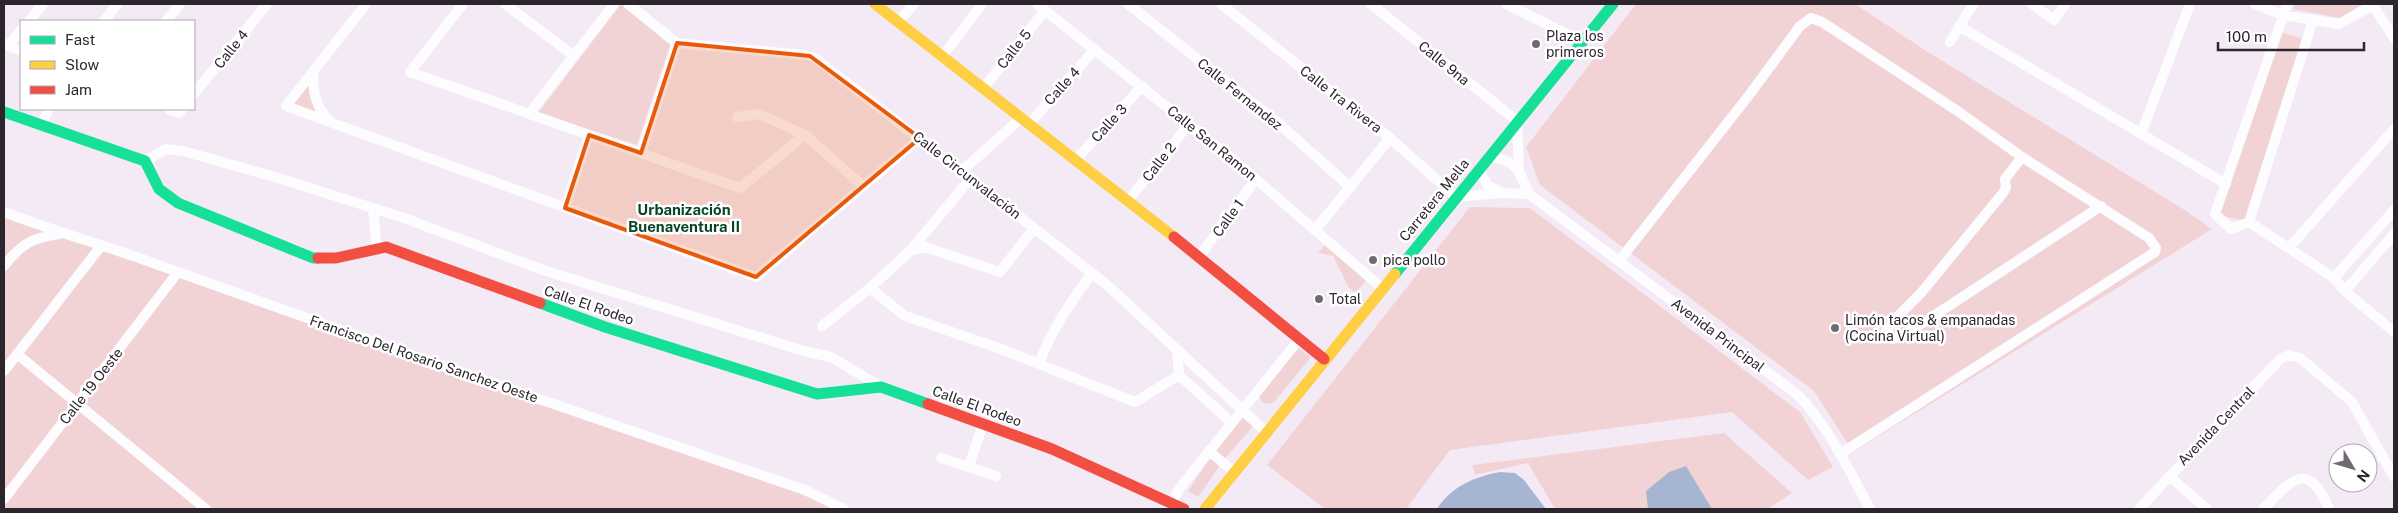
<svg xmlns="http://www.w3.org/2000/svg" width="2398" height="513" font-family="'Public Sans',sans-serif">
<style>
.green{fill:#f2d3d5}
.water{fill:#a6b6d2}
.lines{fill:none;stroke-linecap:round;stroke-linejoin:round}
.street{stroke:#fdfcfe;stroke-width:10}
.fast{stroke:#16e098;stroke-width:11}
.slow{stroke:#ffcf43;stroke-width:11}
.jam{stroke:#f24e42;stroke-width:11}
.marked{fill:#e8590c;fill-opacity:0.2;stroke:#e8590c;stroke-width:4;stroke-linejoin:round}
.poi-dot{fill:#726a73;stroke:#fff;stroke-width:2}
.labels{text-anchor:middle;stroke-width:5;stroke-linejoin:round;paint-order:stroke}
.poi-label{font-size:14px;fill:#2c252d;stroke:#fff;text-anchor:start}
.street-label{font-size:14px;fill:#2c252d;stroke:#fff}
.neighbourhood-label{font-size:15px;font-weight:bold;fill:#064628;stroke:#fff}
</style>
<rect width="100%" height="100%" fill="#f4eaf6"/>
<path class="green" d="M621,4l49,41 -33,100 -99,-32z
M1636,4h219l73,48 255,157 29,20 -359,223 -39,-61 -274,-206 -14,-38z
M2295,4h68l-23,14 -47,-9z
M2278,31l28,9 -57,182 -34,-8z
M311,80l6,32 -25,-6z
M1470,207l60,1 270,204 33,55 -25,13 -76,-68 -282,38 -44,59h-81l-58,-44z
M4,210l801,280 39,19h-840z
M1325,245l42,34 -11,14 -7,-5 -16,-32 -15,-3z
M1297,347l14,10 -36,44 -5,3 -8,-2 -3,-7z
M1244,416l10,9 -30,35 -10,-8z
M1724,433l68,60 -25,16h-212l-27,-46 -53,12 -3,-10z
M1211,456l10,8 -23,33 -10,-6z"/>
<path class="water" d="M1686,466l26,43h-64l-2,-18 23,-19z
M1500,472l15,1 9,7 22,29h-109c15,-23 37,-32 63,-37z"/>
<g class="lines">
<path class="street" d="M366,4l-80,102 470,171 164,-139
M463,4l-53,68 330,116 65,-53
M505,4l69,52
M628,4l49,39 128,12 10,3 291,226 160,148
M1037,4l199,158 146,126
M1128,4l148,117 74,66
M1221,4l169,134 66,59 46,-4 27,1
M1371,4l146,117 2,49
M1506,4l77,38
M2032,4l22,16 11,-16
M2255,4l28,11 56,9 36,-20
M2287,4l-72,210 16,15 18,-7 64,-202
M2372,4l22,34
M29,21l14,-17
M104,21l13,-17
M166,21l14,-17
M898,22l16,-18
M1959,26l267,158
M1950,42l23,-38
M4,44l17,7
M8,46l13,-16
M942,57l40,-53
M313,72c0,20 2,35 17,49
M983,89l62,-79
M194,94l73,-90
M169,109l10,4 3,-4
M529,114l85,-110
M737,117l22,-3 46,21 58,51
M1029,124l66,-75
M41,125l8,-16
M2141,134l49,-130
M641,153l36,-110
M1490,156c28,6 28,13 39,38l269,201c31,32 51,75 72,114
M1076,160l66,-74
M145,161l21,-12 17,2 102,29 119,38 139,52 261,81 27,6 50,30
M1479,169l8,16 14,7
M962,171l59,-53
M1128,201l61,-77
M565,208l24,-73
M373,209l4,40
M4,212c49,19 99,33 149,51 216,78 434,153 652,227l39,19
M2249,222l85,56 11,13 49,41
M1315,230l75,-92
M2289,248l105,-119
M910,251l61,-73
M1199,257l57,-78
M1619,261l131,-167 50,-68 11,-8 11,4 137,90 63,45 -17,22 1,9 -3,5 -82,100 -25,25 -10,13 2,6 6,2 12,-5 195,-128
M4,266c18,-23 28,-28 56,-32
M2334,278l60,-68
M870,288l35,28 91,31 139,55 44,-27
M2345,291l49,-57
M822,326l48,-38 40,-37 15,-4 75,25 34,-44
M1177,351l2,24 53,48 68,-85
M17,354l189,155
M1039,364c12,-34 32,-62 53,-91
M4,371l97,-125
M1209,451l25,21
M1840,454l315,-202 1,-4 -7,-10 -127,-81
M941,458l55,18
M969,466l14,-42
M2169,476l38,33
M4,499l174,-227
M1172,503l7,-14 53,-66
M2139,509l141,-150 9,-4 11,3 52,44 42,75
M2263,509c28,-28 45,-51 66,0"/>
<path class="fast" d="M4,112l141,49 14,28 19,14 135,55h5
M1395,274l218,-270
M540,303l65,24 212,67 64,-7 47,17"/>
<path class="slow" d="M875,4l299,233
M1205,509l190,-235"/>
<path class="jam" d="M1174,237l150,122
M318,258h18l50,-11 154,56
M928,404l124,45 132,60"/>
</g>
<path class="marked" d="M677,43l133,13 110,82 -164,139 -191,-69 24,-73 52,18z"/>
<g class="poi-dot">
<circle cx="1536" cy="44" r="5"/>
<circle cx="1373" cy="260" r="5"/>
<circle cx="1319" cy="299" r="5"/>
<circle cx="1835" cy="328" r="5"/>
</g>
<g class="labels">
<g class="poi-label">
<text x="1546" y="41">Plaza los<tspan x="1546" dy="16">primeros</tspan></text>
<text x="1383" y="265">pica pollo</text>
<text x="1329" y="304">Total</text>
<text x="1845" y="325">Limón tacos &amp; empanadas<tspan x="1845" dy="16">(Cocina Virtual)</tspan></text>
</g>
<g class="street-label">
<text transform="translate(231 49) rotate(-51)" y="5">Calle 4</text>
<text transform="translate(1014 49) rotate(-52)" y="5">Calle 5</text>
<text transform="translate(1444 63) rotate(39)" y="5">Calle 9na</text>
<text transform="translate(1062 86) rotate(-48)" y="5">Calle 4</text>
<text transform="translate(1240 94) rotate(39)" y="5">Calle Fernandez</text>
<text transform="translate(1341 99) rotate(38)" y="5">Calle 1ra Rivera</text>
<text transform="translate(1109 123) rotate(-48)" y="5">Calle 3</text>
<text transform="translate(1212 143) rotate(39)" y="5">Calle San Ramon</text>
<text transform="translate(1159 162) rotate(-52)" y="5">Calle 2</text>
<text transform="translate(967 175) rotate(38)" y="5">Calle Circunvalación</text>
<text transform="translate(1434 200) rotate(-51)" y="5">Carretera Mella</text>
<text transform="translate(1228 218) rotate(-54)" y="5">Calle 1</text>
<text transform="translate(589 305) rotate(19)" y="5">Calle El Rodeo</text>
<text transform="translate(1718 335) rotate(37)" y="5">Avenida Principal</text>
<text transform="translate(424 359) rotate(19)" y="5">Francisco Del Rosario Sanchez Oeste</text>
<text transform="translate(91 386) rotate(-52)" y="5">Calle 19 Oeste</text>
<text transform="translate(977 406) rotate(20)" y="5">Calle El Rodeo</text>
<text transform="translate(2216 426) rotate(-46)" y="5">Avenida Central</text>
</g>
<g class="neighbourhood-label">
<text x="684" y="215">Urbanización<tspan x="684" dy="17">Buenaventura II</tspan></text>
</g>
</g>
<rect width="2398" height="513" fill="none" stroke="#2c252d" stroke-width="10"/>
<rect x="20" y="20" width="175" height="90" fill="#ffffff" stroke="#aba8ab"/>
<rect x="30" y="36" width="25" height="8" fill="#16e098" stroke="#aba8ab"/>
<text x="65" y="45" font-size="15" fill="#2c252d">Fast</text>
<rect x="30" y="61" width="25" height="8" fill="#ffcf43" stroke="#aba8ab"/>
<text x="65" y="70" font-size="15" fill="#2c252d">Slow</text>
<rect x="30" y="86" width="25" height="8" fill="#f24e42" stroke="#aba8ab"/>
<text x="65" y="95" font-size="15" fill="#2c252d">Jam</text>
<g transform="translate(2353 468) rotate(128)"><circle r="24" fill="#ffffff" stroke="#aba8ab"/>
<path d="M0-4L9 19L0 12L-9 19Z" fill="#726a73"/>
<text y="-8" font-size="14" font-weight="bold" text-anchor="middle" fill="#2c252d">N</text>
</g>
<path d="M2218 42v8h146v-8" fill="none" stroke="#2c252d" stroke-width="2.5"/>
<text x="2226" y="42" font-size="15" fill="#2c252d" stroke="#ffffff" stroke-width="4" paint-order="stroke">100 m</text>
</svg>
